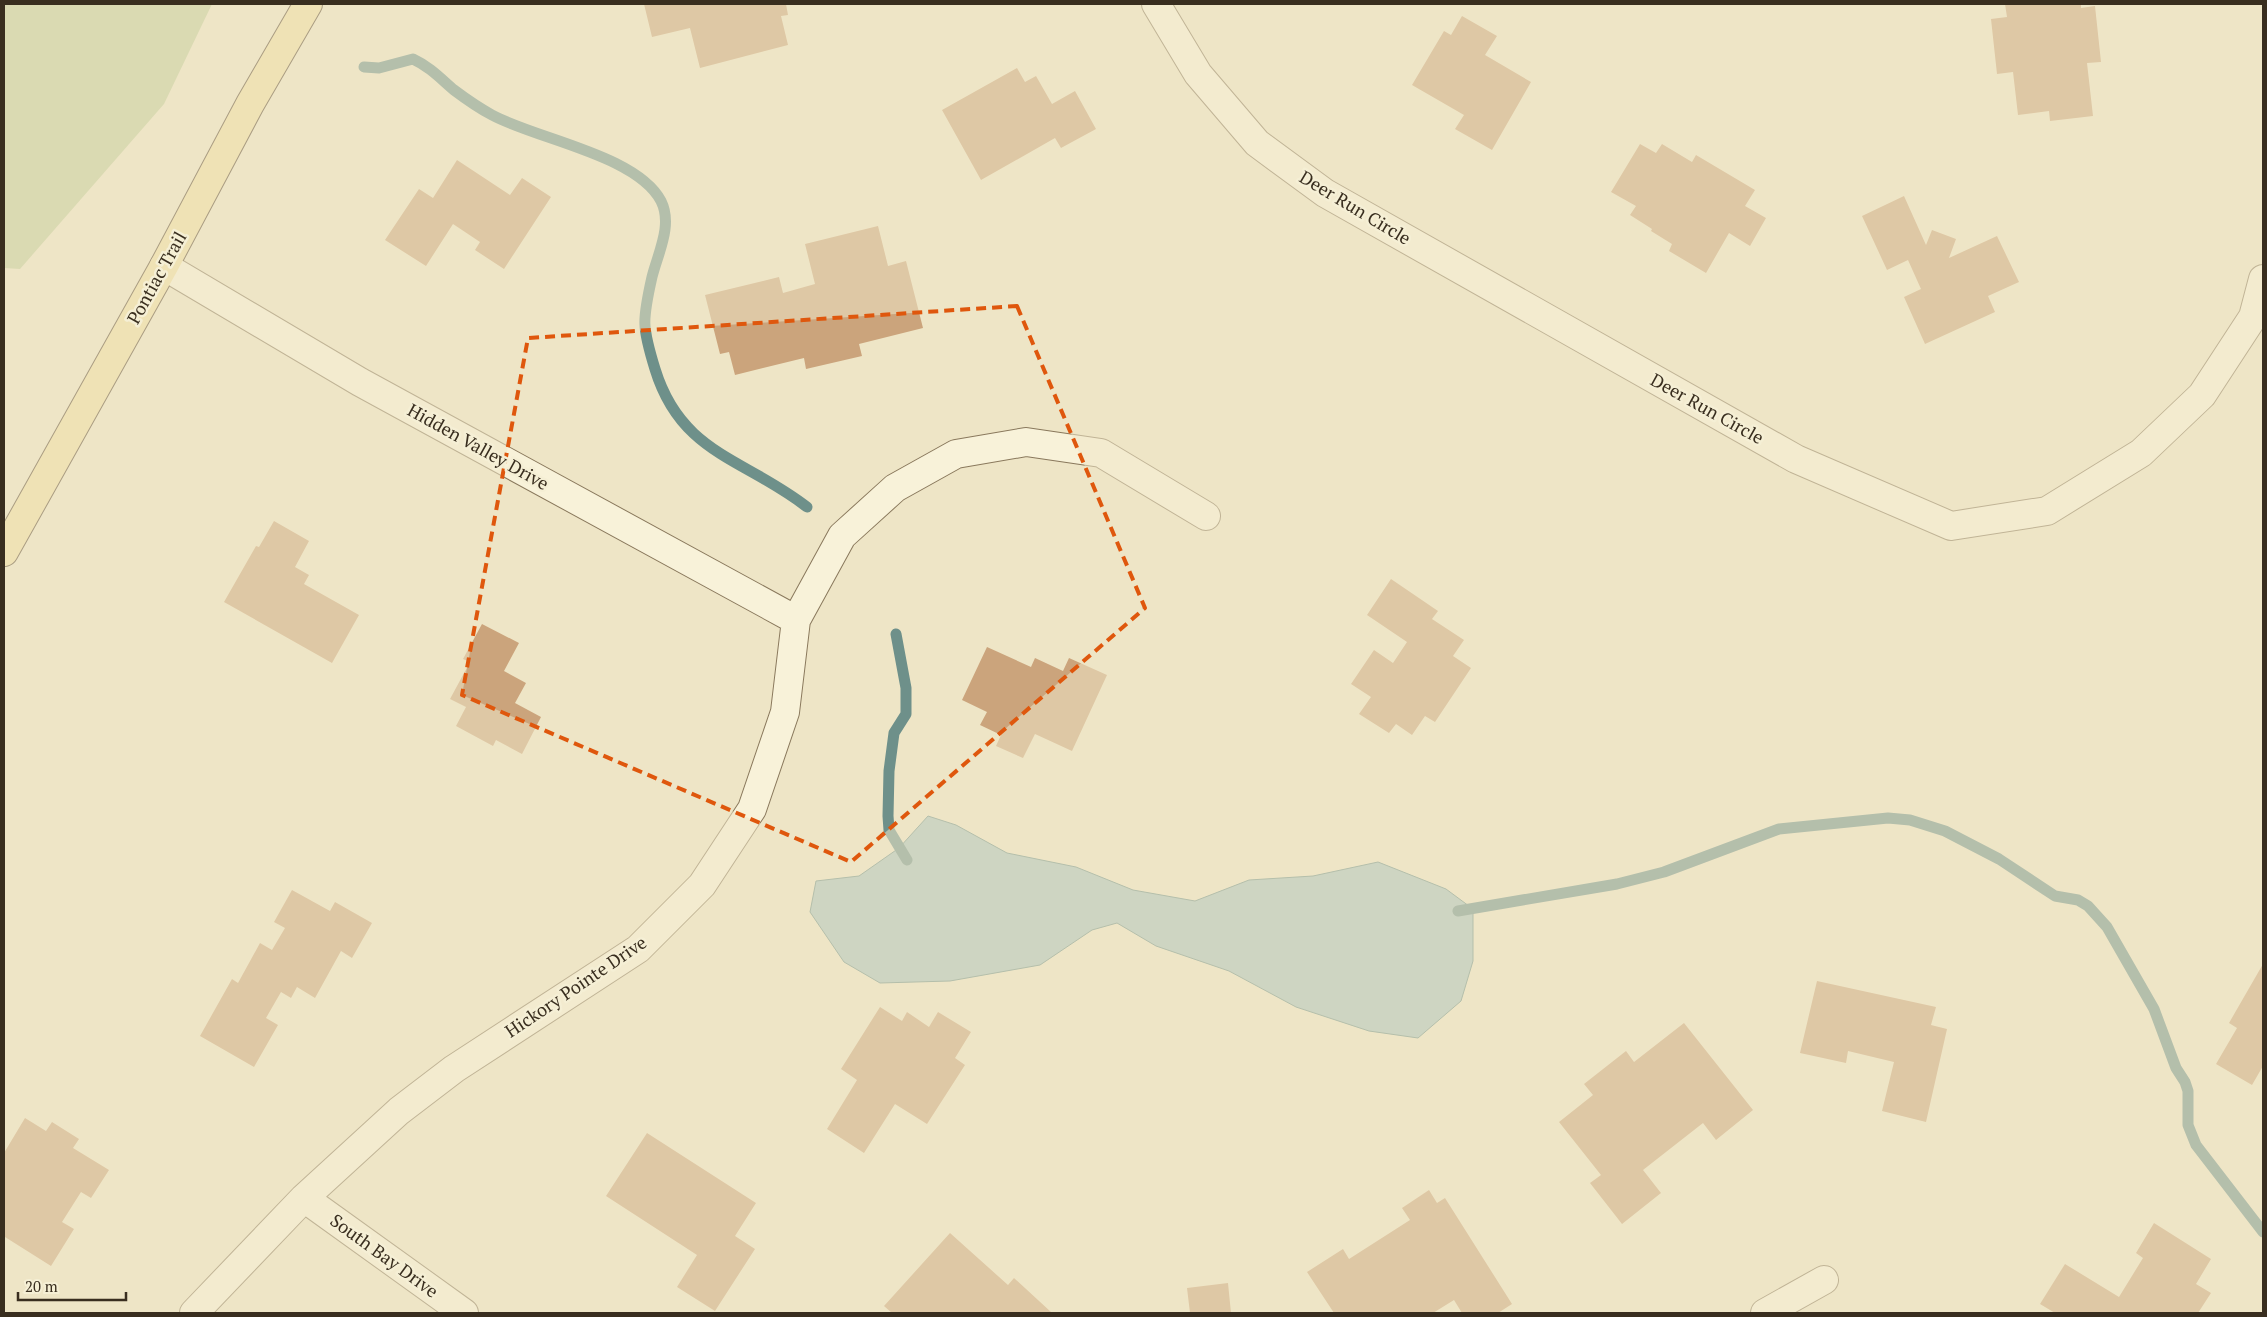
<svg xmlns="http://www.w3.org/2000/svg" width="2267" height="1317" font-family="'PT Serif',serif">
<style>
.green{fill:#c2cc9a}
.water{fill:#a7c1bc;stroke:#6e908a}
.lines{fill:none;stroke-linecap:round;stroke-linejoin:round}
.stream{stroke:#6e908a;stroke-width:11}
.building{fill:#cba47c}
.minor-casing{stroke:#89785c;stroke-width:30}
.major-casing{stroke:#574530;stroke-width:30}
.minor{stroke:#f8f2d9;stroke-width:28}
.major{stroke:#f0dd9f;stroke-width:28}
.marked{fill:none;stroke:#df570d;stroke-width:4;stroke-dasharray:10 6;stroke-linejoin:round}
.labels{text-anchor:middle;stroke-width:5;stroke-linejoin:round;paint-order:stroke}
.street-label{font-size:18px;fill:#392e1f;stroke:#f5efd5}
</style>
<rect width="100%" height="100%" fill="#eee5c6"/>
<path class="green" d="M4,4h208l-48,100 -144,165 -16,-1z"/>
<path class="water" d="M928,816l28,9 51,28 69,14 57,23 62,11 54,-21 64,-4 65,-14 68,27 27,20v52l-12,40 -43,37 -49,-7 -73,-24 -67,-36 -73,-25 -39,-23 -25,7 -52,35 -90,16 -70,2 -36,-21 -34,-50 6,-31 43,-5 40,-28z"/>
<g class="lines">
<path class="stream" d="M364,67l15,1 34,-9c17,8 27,19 41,31 12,9 25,18 38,25 44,24 145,40 169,86 12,24 -3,52 -9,76 -10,44 -10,50 3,92 26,85 89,89 152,138
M896,634l10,54v26l-12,19 -5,38 -1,45 1,14 18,30
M1458,911l159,-27 47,-12 115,-43 109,-11 22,2 35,11 54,28 56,37 23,4 10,6 19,21 47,82 22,59 9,14 3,9v34l8,20 67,87"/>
</g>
<path class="building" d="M644,4h142l2,11 -7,1 7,29 -88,23 -10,-40 -38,9z
M2005,4h76v4l14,-2 6,56 -14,1 6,53 -43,5 -1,-10 -31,4 -5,-43 -16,2 -6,-55 16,-2z
M1462,16l35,20 -12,19 46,27 -39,68 -37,-21 9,-14 -52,-30 32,-54 7,4z
M1017,68l8,14 11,-6 16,28 23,-13 21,38 -35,19 -6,-10 -74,42 -39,-70z
M1640,144l16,9 6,-9 30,18 4,-7 59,35 -10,16 21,12 -16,28 -21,-13 -23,40 -37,-22 3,-7 -21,-13 1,-2 -22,-14 6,-9 -25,-14z
M457,160l53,35 12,-17 29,19 -47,72 -29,-19 5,-8 -27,-18 -27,42 -41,-26 34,-51 14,9z
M1904,196l22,49 6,-15 24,9 -7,19 48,-22 22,46 -31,14 7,16 -70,32 -21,-47 17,-8 -13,-29 -21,10 -25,-54z
M878,226l10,40 18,-5 17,67 -64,16 3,12 -56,13 -2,-11 -69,17 -6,-23 -9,2 -15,-59 74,-18 4,16 32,-9 -10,-40z
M274,521l35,20 -14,26 14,8 -5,9 55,31 -27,48 -108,-61 32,-56 3,1z
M1391,579l47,32 -6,8 32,21 -11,16 18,12 -36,54 -10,-6 -13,19 -16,-11 -7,9 -30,-19 12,-17 -20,-13 23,-34 19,13 14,-21 -40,-27z
M482,624l37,19 -15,28 22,12 -11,20 26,14 -19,37 -26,-14 -3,6 -37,-20 10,-19 -16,-8 20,-37 -7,-3z
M987,647l44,20 4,-9 28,13 6,-13 38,17 -35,76 -37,-17 -12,24 -27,-12 5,-11 -21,-10 7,-13 -25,-12z
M292,890l38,21 5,-9 37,21 -20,35 -11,-7 -26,47 -18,-11 -6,11 -10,-6 -15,26 12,7 -24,42 -54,-31 32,-57 6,4 22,-40 12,7 13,-22 -11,-6z
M2263,964v102l-11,19 -36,-21 21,-36 -8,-5z
M1817,981l119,26 -5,18 16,4 -21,93 -44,-11 12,-49 -46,-11 -2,12 -46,-10z
M880,1007l22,14 5,-9 22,15 9,-15 33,20 -16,26 10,7 -38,59 -32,-20 -31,49 -37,-24 30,-49 -16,-11z
M1684,1023l69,87 -37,30 -13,-17 -60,47 18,23 -39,31 -32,-41 11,-8 -42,-53 34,-27 -9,-11 42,-33 8,11z
M25,1118l21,13 6,-9 27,17 -6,9 36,22 -18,28 -10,-6 -19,30 12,7 -23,37 -46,-29 -1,3v-87z
M647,1133l109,70 -21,33 20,13 -40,62 -38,-24 20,-32 -91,-59z
M1429,1190l8,13 8,-5 67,106 -14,9h-36l-8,-13 -21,13h-99l-27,-41 36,-23 6,10 61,-39 -8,-12z
M2154,1223l57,36 -15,25 15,9 -13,20h-143l-15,-9 25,-40 54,33 24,-39 -7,-5z
M950,1233l58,52 6,-7 37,34 -159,1 -8,-7z
M1228,1283l3,30h-41l-3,-25z"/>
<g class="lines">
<g class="minor-casing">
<path id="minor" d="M1156,4l42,70 59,69 68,50 471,266 155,67 96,-15 94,-58 61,-58 51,-78 10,-38
M164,266l196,116 436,238
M304,1198l160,115
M194,1313l110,-115 95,-87 55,-42 184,-120 64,-64 50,-76 33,-97 11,-92 46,-84 53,-48 61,-34 70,-12 75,11 105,63
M1765,1313l59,-33"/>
</g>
<g class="major-casing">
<path id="major" d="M4,552l160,-286 86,-162 58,-100"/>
</g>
<use href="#minor" class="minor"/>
<use href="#major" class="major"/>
</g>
<path d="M0 0H2267V1317H0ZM1017,306l128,302 -294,254 -389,-167 66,-357z" fill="#eee5c6" fill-opacity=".55" fill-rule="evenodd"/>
<path class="marked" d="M1017,306l128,302 -294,254 -389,-167 66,-357z"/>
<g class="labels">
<g class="street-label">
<text transform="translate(1355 208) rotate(31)" y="6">Deer Run Circle</text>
<text transform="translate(157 278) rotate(-61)" y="6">Pontiac Trail</text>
<text transform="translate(1707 409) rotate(29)" y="6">Deer Run Circle</text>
<text transform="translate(478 447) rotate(29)" y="6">Hidden Valley Drive</text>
<text transform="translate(576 987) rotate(-34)" y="6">Hickory Pointe Drive</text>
<text transform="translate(384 1256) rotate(36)" y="6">South Bay Drive</text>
</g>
</g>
<rect width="2267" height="1317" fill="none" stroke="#392e1f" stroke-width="10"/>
<path d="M18 1292v8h108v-8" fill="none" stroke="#392e1f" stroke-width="2.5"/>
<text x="25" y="1292" font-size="15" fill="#392e1f" stroke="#f5efd5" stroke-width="4" paint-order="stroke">20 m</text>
</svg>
